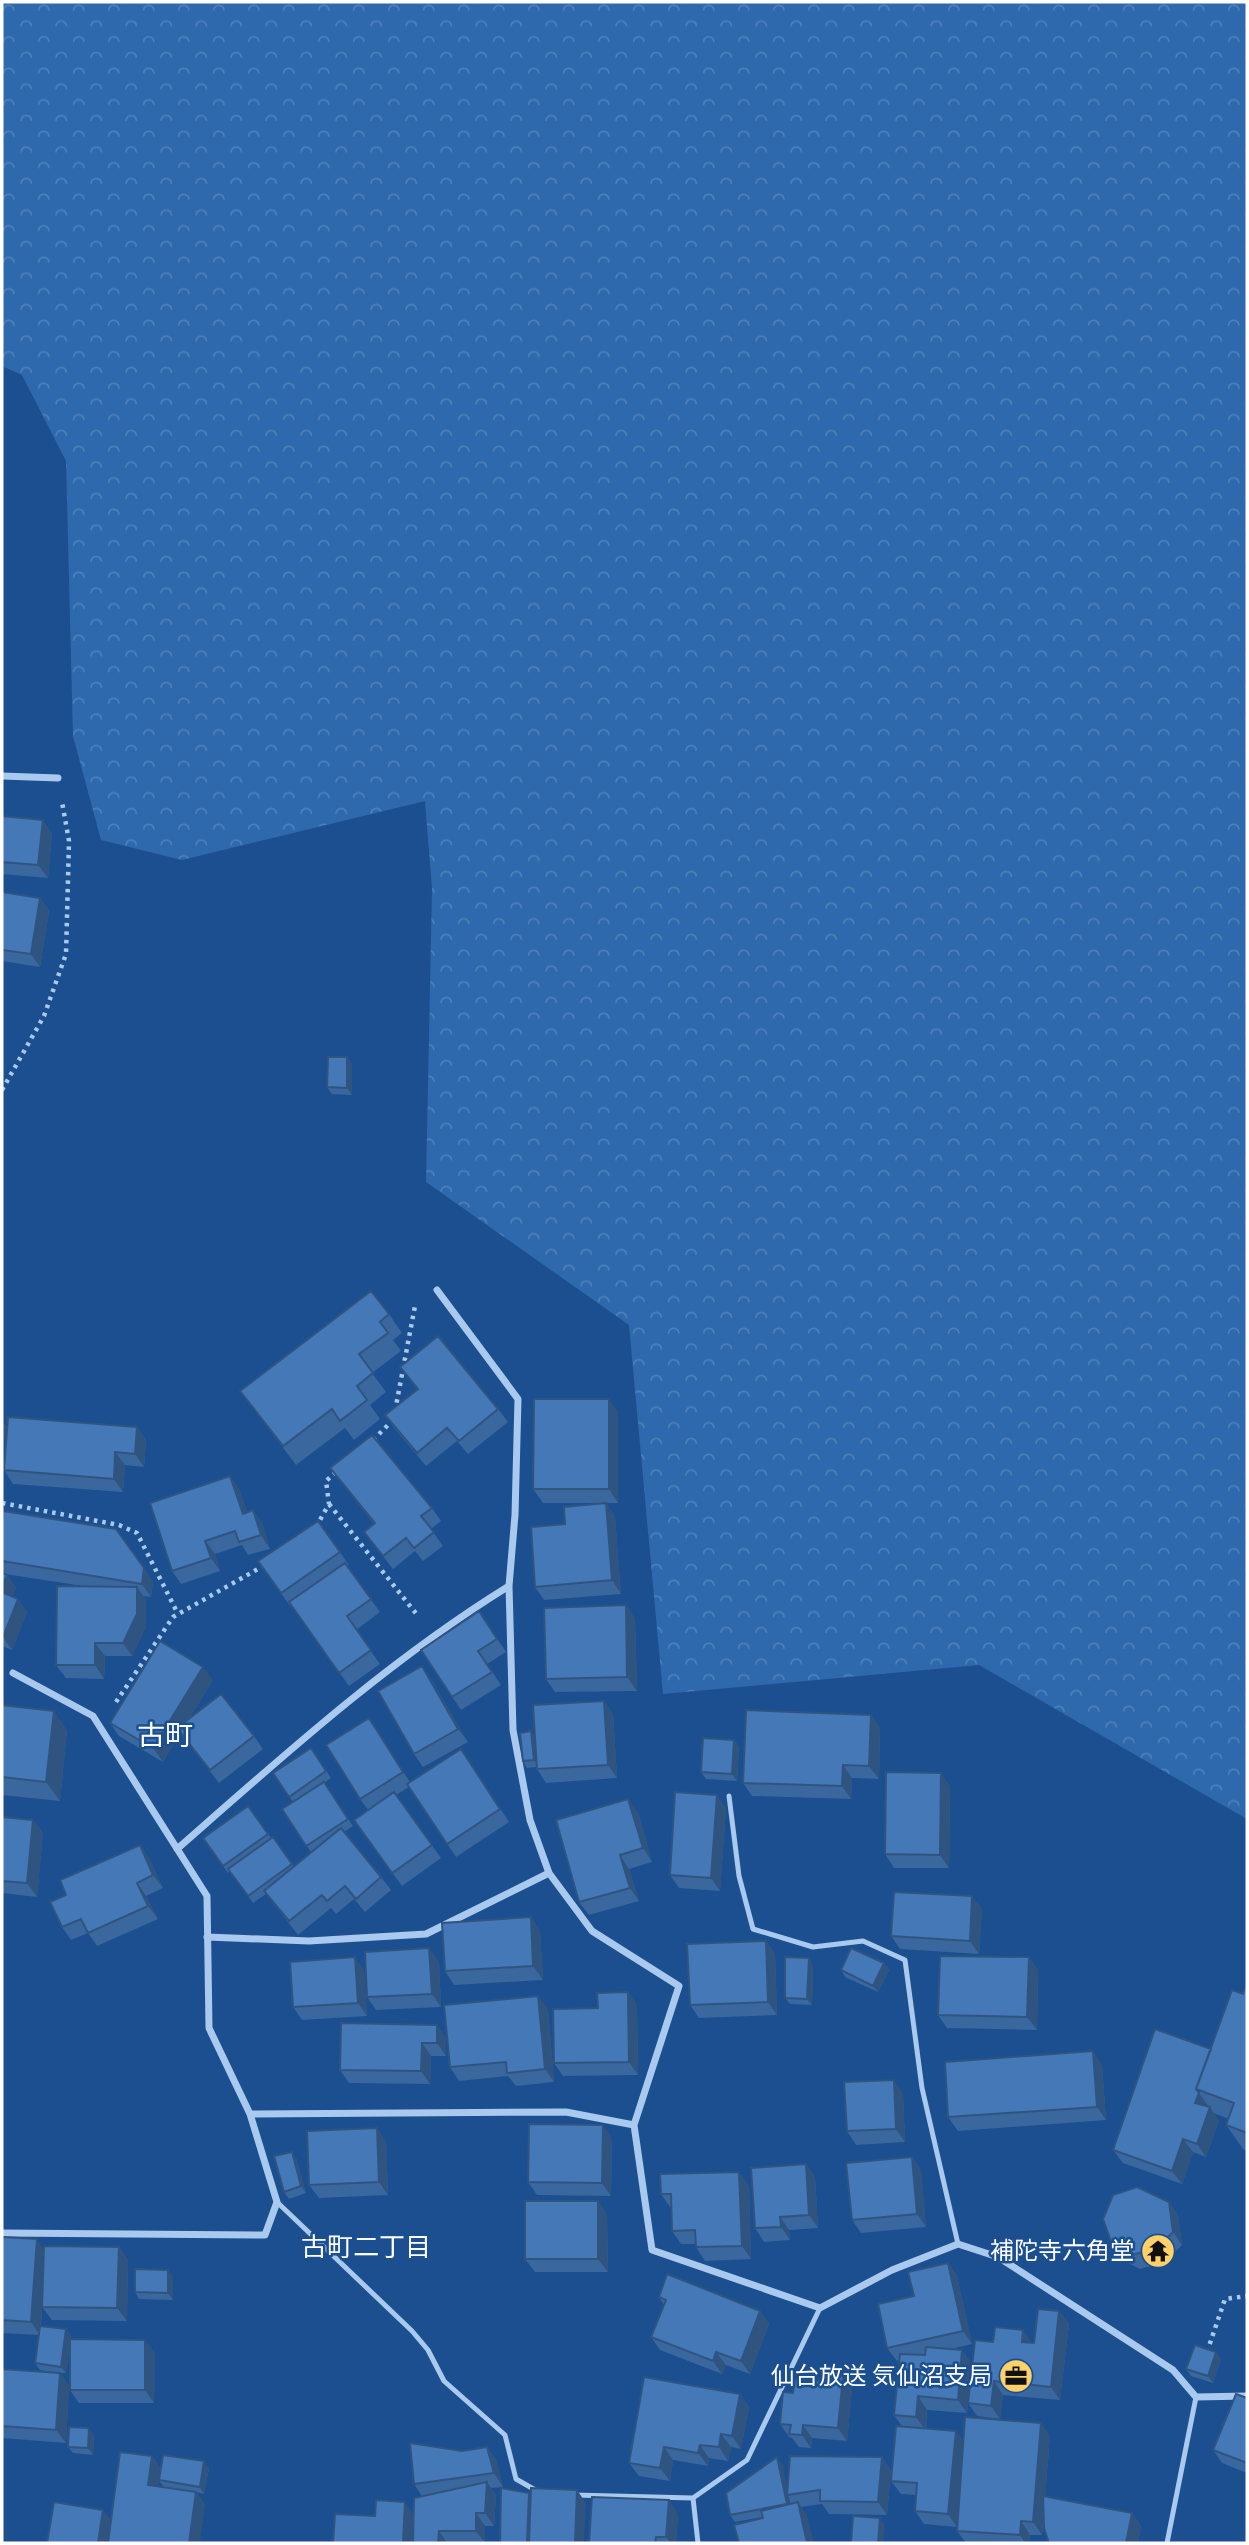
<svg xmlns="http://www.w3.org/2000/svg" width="1249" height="2545" font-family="'Exo 2','Noto Sans JP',sans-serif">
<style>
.forest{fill:url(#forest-crowns)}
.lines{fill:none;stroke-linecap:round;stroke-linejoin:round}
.path{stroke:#a9c9ee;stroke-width:4.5;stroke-dasharray:3.5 5;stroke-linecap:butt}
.lane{stroke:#a9c9ee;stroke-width:5}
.street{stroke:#a9c9ee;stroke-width:7}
.wall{fill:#3a679d;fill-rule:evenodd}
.shaded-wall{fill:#305480}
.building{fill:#4478b7;stroke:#305480;stroke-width:2}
.labels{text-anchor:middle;stroke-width:5;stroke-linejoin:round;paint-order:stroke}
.poi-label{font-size:24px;fill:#fff;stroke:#1b4f8f;text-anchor:end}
.neighbourhood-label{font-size:26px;fill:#fff;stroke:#1b4f8f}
.quarter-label{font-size:28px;fill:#fff;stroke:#1b4f8f}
</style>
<defs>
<pattern id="forest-crowns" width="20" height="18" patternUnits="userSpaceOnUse" patternTransform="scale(1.75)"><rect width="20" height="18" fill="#2e69ad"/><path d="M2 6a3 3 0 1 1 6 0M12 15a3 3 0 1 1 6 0" fill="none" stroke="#4d80b9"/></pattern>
</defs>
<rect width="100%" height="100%" fill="#1b4f8f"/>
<path class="forest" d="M2,2h1245v1817l-268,-154 -316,29 -34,-369 -203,-143 6,-293 -7,-88 -243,59 -81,-20 -28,-104 -7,-275 -44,-86 -20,-9z"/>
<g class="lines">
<path class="path" d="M2,1090l42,-74 22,-62 3,-113 -7,-39
M395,1411l20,-105
M373,1440l21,-21
M2,1503l117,22 18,8 41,81
M329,1504l89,112
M316,1527l13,-23 -3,-23 11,-10
M116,1702l57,-85 92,-52
M1207,2352l18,-53 22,-3"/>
<path class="lane" d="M729,1796l10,80 14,53 60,18 50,-6 42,19 17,128 36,156
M277,2202l135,129 16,19 16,31 61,54 11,44 21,12
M574,2495l119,3
M698,2543l-5,-45 54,-38 73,-152
M1167,2543l29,-146"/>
<path class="street" d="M2,776l56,2
M437,1290l81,109 -3,116 -6,71 4,144 17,90 19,53 43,58 87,55 -45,139
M177,1849c106,-93 212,-189 332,-263
M207,1937l102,4 117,-7 123,-61
M250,2114l316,-2 68,13 18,125 168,58 72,-38 66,-26 40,13 175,113 23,27 51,-1
M2,2233l263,2 12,-33 -27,-88 -41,-86 -2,-132 -114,-180 -80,-43"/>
</g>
<path class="wall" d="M2,816l50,17 -4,45 -46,-4z
M2,892l38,6 9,13 -9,56 -38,-6z
M347,1057l5,7v31l-20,-1 -5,-7z
M389,1314l13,19 -9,7 8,11 -29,22 14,19 -16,13 10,14 -26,21 -9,-12 -49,37 -56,-74z
M400,1367l98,42 10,13 -40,32 -11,-13 -31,25 -31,-37 -10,-14 32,-25z
M618,1412v91h-75l-10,-14z
M2,1421l5,7 130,-1 9,13 -2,27 -19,-2 -2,27 -110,-8 -9,-14 2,-35 -4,8z
M330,1468l102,40 9,13 -10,8 12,17 -20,15 -8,-10 -22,18 -29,-37 10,-8z
M230,1476l9,13 8,23 6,-2 9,13 8,26 -22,6 -6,-10 -27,9 5,17 -39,13 -9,-13z
M606,1503l9,14 6,77 -77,6 -9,-13 30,-63z
M318,1521l31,44 -2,2 33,45 -24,18 24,34 -31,22 -58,-81 -1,1 -32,-45z
M2,1522l151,59 -2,16 -8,-1 3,4v27l-14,29h-27l-1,23 -38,-1 -10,-13 27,-79 -78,-12 -3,-5z
M2,1573l5,2 9,13 -4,8 6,3 9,13 -15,38 -10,-4z
M626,1605l9,14 2,72 -82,1 -9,-13z
M479,1611l27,41 -19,12 14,21 -40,25 -40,-60z
M422,1666l9,13 37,63 -45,25 -9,-13z
M213,1680l-24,39 65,17 9,13 -44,34 -39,-50 -17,29 -44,-26 -9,-13z
M604,1701l9,13 4,64 -71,5 -9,-14 -1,-2 -9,1 -4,-7 12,-25z
M2,1702l2,3 63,25 -7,71 -58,-6z
M871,1715l9,13 -1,51 -27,-1 -1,21 -99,-3 -9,-13z
M378,1731l32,51 60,-20 39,60 -53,35 -47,-70 -13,8 45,63 -39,28 -48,-66 14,-10 -8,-11z
M734,1740l5,7 -2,34 -31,-2 -5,-7z
M311,1748l20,30 -7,5 29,43 -9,6 37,45 10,13 -26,22 -11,-13 -18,15 -5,-6 -33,27 -32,-41 -13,9 -23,-32 -2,2 -25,-35 45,-32 23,32 2,-1 21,29 17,-14 -29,-43 11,-7 -20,-29z
M950,1786l-1,82h-55l-9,-14z
M726,1808l-6,83 -41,-3 -9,-13z
M638,1812l14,50 -23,7 10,32 -50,14 -10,-13z
M2,1817l31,3 10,13 -6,64 -35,-4z
M140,1845l9,13 14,30 -17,8 12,23 -61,27 -9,-13 -17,7 -9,-13z
M982,1909l-3,45 -79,-5 -9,-13z
M540,1931l3,49 -89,5 -9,-14z
M766,1941l9,13 2,61 -78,3 -9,-13z
M1029,1957l9,14 -1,59 -90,-2 -9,-13z
M439,1961l2,46 -65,3 -9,-13z
M884,1963l5,7 -11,22 -33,-15 -4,-7z
M813,1965l-1,40 -22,-1 -5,-6z
M364,1971l3,45 -65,4 -9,-13z
M1247,1983v168l-4,-2 -17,-24 3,-6 -16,-6 6,8 -13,36 -13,-5 -11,32 -59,-21 -10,-13 98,-101 32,-55z
M628,1992l9,14 1,69 -75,1 -9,-13 44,-55z
M548,2009l6,73 -38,4 -8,-10 -49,5 -9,-14z
M341,2023l105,15v18h-15l-1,28 -81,-1 -9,-13z
M1102,2065l4,55 -148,11 -10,-14z
M903,2093l2,49 -49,3 -9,-14z
M612,2138l-1,58 -74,-1 -9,-13z
M386,2141l2,54 -69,3 -10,-13z
M912,2157l9,13 5,57 -65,6 -9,-13z
M296,2158l10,35 -17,6 -5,-7z
M806,2164l9,13 3,51 -29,2 1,10 -26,2 -9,-14z
M749,2185l2,74 -46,2 -9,-14v-3h-15l-9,-13 -1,-24h-1l-9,-13z
M1169,2202l9,14 4,29 -17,17 -25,7 -18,-9 -9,-13z
M607,2214l1,58h-73l-10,-13z
M2,2237l42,12 75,-2 9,13 -1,61 -75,-1 -10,-13 -1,19 30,10v3l84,14 -1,50h-75l-9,-13v-48l-4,31h-6l9,13 -3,57 -64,-5v-69l56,4 -18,-3 -5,-7 4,-28 -37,-2z
M948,2263l9,13 15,68 -21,5 11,1 9,13 -3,40 25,-61 41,1 25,-32 10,13 -9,76 -57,-5 -3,24 -23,-3 -9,-13 -1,10 -40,-3 -1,18 30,3 7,10 87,-5 -5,60 87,17 9,13 -3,17h-89l-5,-26 -2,18h-12l-1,8h-63l-9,-12v-4l-33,-3 -9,-13 1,-16 -15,-1 -10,-13 11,-55 -8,-11 5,-55 -2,1 -10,-13 27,-52z
M173,2277v23l-34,-1 -4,-7z
M659,2297l101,14 9,13 -19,50 -24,-9 -4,9 -62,-24 -9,-13 13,-32z
M1216,2352l5,7 -8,24 -22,-7 -5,-7z
M844,2366l9,13 -6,62 -35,-3 -1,10 -12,-1 -7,-9 -3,-1 -9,-13 13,-31 31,-12z
M740,2394l9,13 -8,42 -10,-2 -3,14 -19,-3 -1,8 -35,-6 -3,21 -31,-5 -10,-13z
M1247,2398v75l-25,-10 -9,-13z
M94,2434l-1,21 -20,-2 -5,-6z
M487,2447l9,13 7,27 -12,1 5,7 -2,31h-9v17h-152l81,-29 8,-18 -8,-12 48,-33z
M152,2456l9,13 48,-1 -5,26 -8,-2 9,13 -158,38 64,-22zM159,2481l5,6h-5z
M882,2457l9,14 -4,44 -58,-1 -7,-10 -21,3 6,9 -44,2 -1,-1 -27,5 -5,-7 52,-51 5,26z
M678,2514l-2,29h-87z"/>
<path class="shaded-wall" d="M43,820l9,13 -4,45 -10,-13z
M40,898l9,13 -9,56 -9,-13z
M347,1057l5,7v31l-5,-7z
M609,1399l9,13v91l-9,-14z
M2,1421l6,10 -6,12z
M137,1427l9,13 -2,27 -9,-13z
M115,1452l10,13 -2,27 -9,-13z
M230,1476l9,13 13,38 -9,-13z
M606,1503l9,14 6,77 -9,-14z
M253,1510l9,13 8,26 -9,-14z
M205,1541l10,13 5,17 -9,-13z
M144,1568l9,13 -2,16 -9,-13z
M7,1575l9,13 -7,16 -7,-10v-8z
M137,1587l9,13v27l-14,29 -9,-13z
M18,1599l9,13 -15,38 -9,-13z
M626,1605l9,14 2,72 -10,-14z
M95,1643l10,13 -1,23 -9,-14z
M422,1666l9,13 37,63 -10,-13z
M203,1667l10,13 -50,82 -10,-14z
M604,1701l9,13 4,64 -9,-13z
M54,1711l13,19 -7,71 -14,-19z
M871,1715l9,13 -1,51 -10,-13z
M369,1718l9,13 34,54 -9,-13z
M531,1731l5,7 3,29 -5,-7z
M734,1740l5,7 -2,34 -5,-7z
M843,1765l9,13 -1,21 -9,-13z
M941,1773l9,13 -1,82 -9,-13z
M717,1795l9,13 -6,83 -9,-13z
M628,1799l10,13 14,50 -9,-14z
M33,1820l10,13 -6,64 -10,-14z
M140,1845l9,13 14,30 -10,-13z
M620,1855l9,14 10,32 -9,-13z
M137,1883l9,13 12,23 -10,-13z
M972,1896l10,13 -3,45 -9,-13z
M531,1917l9,14 3,49 -10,-14z
M766,1941l9,13 2,61 -9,-13z
M429,1948l10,13 2,46 -9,-13z
M355,1957l9,14 3,45 -9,-13z
M1029,1957l9,14 -1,59 -10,-13z
M809,1958l4,7 -1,40 -5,-6z
M884,1963l5,7 -11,22 -5,-6z
M628,1992l9,14 1,69 -9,-13z
M538,1996l10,13 6,73 -9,-13z
M437,2025l9,13v18l-9,-13z
M422,2043l9,13 -1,28 -9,-13z
M1093,2051l9,14 4,55 -9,-13z
M894,2080l9,13 2,49 -9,-13z
M1199,2093l9,13 -3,10 -10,-13z
M1210,2107l9,14 -13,36 -9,-13z
M603,2125l9,13 -1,58 -9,-13z
M377,2128l9,13 2,54 -9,-13z
M1183,2139l10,13 -11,32 -10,-13z
M292,2152l4,6 10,35 -5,-7z
M912,2157l9,13 5,57 -9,-13z
M806,2164l9,13 3,51 -9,-13z
M739,2172l10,13 2,74 -9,-13z
M598,2201l9,13 1,58 -10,-13z
M1169,2202l9,14 4,29 -9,-13z
M780,2217l9,13 1,10 -9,-13z
M37,2239l9,14 -6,82 -9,-13z
M119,2247l9,13 -1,61 -10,-13z
M948,2263l9,13 15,68 -9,-13z
M168,2270l5,7v23l-5,-7z
M760,2311l9,13 -19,50 -9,-13z
M1059,2311l10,13 -9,76 -9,-13z
M66,2329l5,7 -5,37 -5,-6z
M1023,2330l9,13 -10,-1z
M145,2340l10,13 -1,50 -9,-13z
M962,2350l9,13 -4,50 -9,-13z
M716,2352l10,13 -4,9 -9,-13z
M1216,2352l5,7 -8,24 -5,-7z
M844,2366l9,13 -6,62 -9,-13z
M60,2373l9,13 -3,57 -10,-13z
M994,2381l9,14 -3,24 -9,-13z
M740,2394l9,13 -8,42 -9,-13z
M918,2396l9,14 -2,20 -9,-13z
M1041,2423l9,13 -8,99 -9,-13z
M803,2425l9,13 -1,10 -9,-13z
M89,2428l5,6 -1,21 -5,-7z
M956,2431l9,13 -8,83 -9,-13z
M721,2434l10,13 -3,14 -9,-14z
M700,2445l9,13 -1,8 -10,-13z
M487,2447l9,13 7,27 -9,-14z
M664,2447l9,13 -3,21 -10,-13z
M152,2456l9,13 -4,29 -9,-13z
M777,2457l5,7 6,30 -1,1 2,2 3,14 -5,-7z
M882,2457l9,14 -4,44 -9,-13z
M204,2461l5,7 -5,26 -4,-7z
M487,2482l9,13 -2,31 -9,-13z
M577,2490l9,13 -2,40h-9z
M196,2492l9,13 -5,38h-11z
M529,2493l4,7 -1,43h-5z
M669,2500l9,14 -2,29h-5l-5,-6z
M405,2502l9,13 -1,28h-10z
M798,2502l9,14 7,27h-7z
M103,2510l10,13 -3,20h-12z
M476,2513l9,13v17l-9,-12z
M1132,2513l9,13 -3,17h-12z
M880,2518l5,7 -2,18h-5z
M1021,2521l9,14 -1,8h-4l-5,-8z
M439,2531l8,12h-9z"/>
<path class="building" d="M2,816l41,4 -5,45 -36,-3z
M2,892l38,6 -9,56 -29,-4z
M328,1057h19v31l-20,-1z
M371,1291l18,23 -9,8 8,11 -29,21 14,19 -16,13 10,14 -27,21 -8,-12 -49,37 -43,-55z
M438,1336l60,73 -39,32 -12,-13 -30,25 -32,-38 33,-26 -18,-22z
M534,1399h75v90h-76z
M8,1417l129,10 -2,27 -20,-2 -1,27 -110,-9z
M372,1435l60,73 -11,8 13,16 -20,16 -8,-10 -23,18 -19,-24 11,-9 -45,-55z
M230,1476l13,38 10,-4 8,25 -22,7 -4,-11 -30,10 6,17 -39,13 -22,-68z
M606,1503l6,77 -77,7 -4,-60 34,-3 -1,-17z
M3,1511l113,18 28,39 -2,16 -140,-23v-39z
M318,1521l22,31 -59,41 -23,-32z
M345,1563l26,36 -24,17 24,34 -32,23 -50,-71z
M2,1573l5,2 -5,11z
M57,1586l80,1v27l-14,29h-28v22h-39z
M2,1592l16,7 -15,38h-1z
M626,1605l1,72 -81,2 -2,-71z
M479,1611l18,28 -19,12 14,21 -40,25 -31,-47z
M160,1641l43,26 -50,81 -43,-25z
M422,1666l36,63 -44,25 -36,-63z
M221,1694l33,42 -44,34 -33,-42z
M604,1701l4,64 -71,4 -4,-64z
M2,1705l52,6 -8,71 -44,-5z
M746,1710l125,5 -2,51 -26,-1 -1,21 -99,-3z
M369,1718l34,54 -43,27 -34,-54z
M531,1731l3,29 -11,1 -3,-28z
M703,1738l31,2 -2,34 -31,-2z
M311,1748l15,23 -37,26 -16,-24z
M461,1749l39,60 -53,35 -40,-60z
M886,1772l55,1 -1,82 -55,-1z
M324,1782l24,37 -42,27 -24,-37z
M394,1792l38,53 -40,28 -38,-53z
M675,1792l42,3 -6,83 -41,-3z
M628,1799l15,49 -23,7 10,33 -51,14 -23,-82z
M248,1806l20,28 -45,32 -20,-28z
M2,1817l31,3 -6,63 -25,-2z
M341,1828l40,49 -25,22 -11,-13 -18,15 -5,-6 -33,26 -25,-30z
M273,1837l19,27 -44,32 -20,-27z
M140,1845l13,30 -16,8 11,23 -60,27 -7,-14 -19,8 -12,-25 16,-7 -6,-15z
M894,1892l78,4 -2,45 -79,-5z
M531,1917l2,49 -88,5 -3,-48z
M766,1941l2,61 -78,3 -3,-61z
M429,1948l3,46 -65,3 -2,-45z
M851,1948l33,15 -11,23 -32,-16z
M940,1956l89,1 -2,60 -89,-2z
M355,1957l3,46 -65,4 -3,-45z
M785,1957l24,1 -2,41 -22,-1z
M1247,1983v150l-21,-8 8,-22 -38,-14 36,-99 11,4z
M628,1992l1,70 -75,1 -1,-54 45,-1 -1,-15z
M538,1996l7,73 -38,4 -1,-11 -56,5 -6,-62z
M341,2023l96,2v18h-15l-1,28 -81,-1z
M1155,2029l56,20 -15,40 3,4 -4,10 15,4 -13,37 -14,-5 -11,32 -59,-21z
M1093,2051l4,56 -149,10 -3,-55z
M894,2080l2,49 -49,2 -3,-49z
M529,2124l74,1 -1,58 -74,-1z
M377,2128l2,54 -70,3 -2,-54z
M292,2152l9,34 -17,6 -10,-36z
M912,2157l5,57 -65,6 -6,-57z
M806,2164l3,51 -29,2 1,10 -26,1 -4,-60z
M739,2172l3,74 -46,1 -1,-17 -23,1 -1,-37h-10l-1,-20z
M1137,2187l32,15 4,30 -17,17 -25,6 -18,-8 -10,-28 10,-24z
M525,2201h73v58h-73z
M2,2237l35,2 -6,83 -29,-2z
M44,2246l75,1 -2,61 -75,-1z
M948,2263l15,68 -76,17 -9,-44 36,-8 -6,-24z
M135,2269l33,1v23l-33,-1z
M667,2274l93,37 -19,50 -25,-9 -3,9 -62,-24 15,-37 -7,-3z
M1038,2309l21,2 -8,76 -57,-6 -3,25 -23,-3 7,-63 18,2 2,-15 28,3 -1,12 12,1z
M40,2326l26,3 -5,38 -26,-4z
M70,2339l75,1v50h-75z
M1195,2345l21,7 -8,24 -22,-7z
M926,2347l36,3 -4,50 -40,-4 -2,21 -22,-2 6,-61 25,1z
M844,2366l-6,62 -35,-3 -1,10 -13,-1 2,-9 -11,-1 3,-32 10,1 2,-14 29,2 1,-12z
M2,2369l58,4 -4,57 -54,-4z
M644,2377l96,17 -8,42 -11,-2 -2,13 -19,-2 -2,8 -34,-6 -4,21 -31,-5z
M1236,2394l11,4v65l-34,-13z
M965,2417l76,6 -8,99 -12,-1 -1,14 -63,-4z
M896,2426l60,5 -8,83 -33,-3 2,-28 -26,-2z
M69,2427l20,1 -1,20 -20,-1z
M410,2443l52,8 25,-4 7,26 -80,11z
M120,2452l32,4 -4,29 48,7 -7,51h-81z
M163,2455l41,6 -4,26 -41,-7z
M790,2456l92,1 -4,45 -58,-1v-11l-33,5z
M777,2457l10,47 -57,11 -4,-22z
M487,2482l-2,31h-9v18h-37l-1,12h-25l1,-45z
M501,2488l28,5 -2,50h-27z
M531,2488l46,2 -2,53h-46z
M1043,2496l89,17 -6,30h-77l-5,-15z
M592,2497l77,3 -3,37h-10l-1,6h-66z
M376,2500l29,2 -2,41h-70l2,-29 40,2z
M54,2502l49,8 -5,33h-51z
M798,2502l9,41h-68l-5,-18 29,-7 -2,-7z
M853,2516l27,2 -2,25h-27z"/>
<defs>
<g id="temple-disc" transform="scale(1.75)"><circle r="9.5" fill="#ffd166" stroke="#1b4f8f"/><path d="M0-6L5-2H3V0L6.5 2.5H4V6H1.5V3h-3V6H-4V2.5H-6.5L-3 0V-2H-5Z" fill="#111"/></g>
<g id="office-disc" transform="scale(1.75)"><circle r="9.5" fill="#ffd166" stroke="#1b4f8f"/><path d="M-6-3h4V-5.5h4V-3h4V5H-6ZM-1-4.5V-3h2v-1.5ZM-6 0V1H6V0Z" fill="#111"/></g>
</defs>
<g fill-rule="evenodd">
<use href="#temple-disc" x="1158" y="2251"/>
<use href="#office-disc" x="1016" y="2376"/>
</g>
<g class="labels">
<g class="poi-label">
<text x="1134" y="2259">補陀寺六角堂</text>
<text x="992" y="2384">仙台放送 気仙沼支局</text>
</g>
<g class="neighbourhood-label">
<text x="366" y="2256">古町二丁目</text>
</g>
<g class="quarter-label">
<text x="165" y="1745">古町</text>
</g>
</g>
<rect width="1249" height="2545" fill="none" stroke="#ffffff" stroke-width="7"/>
</svg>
